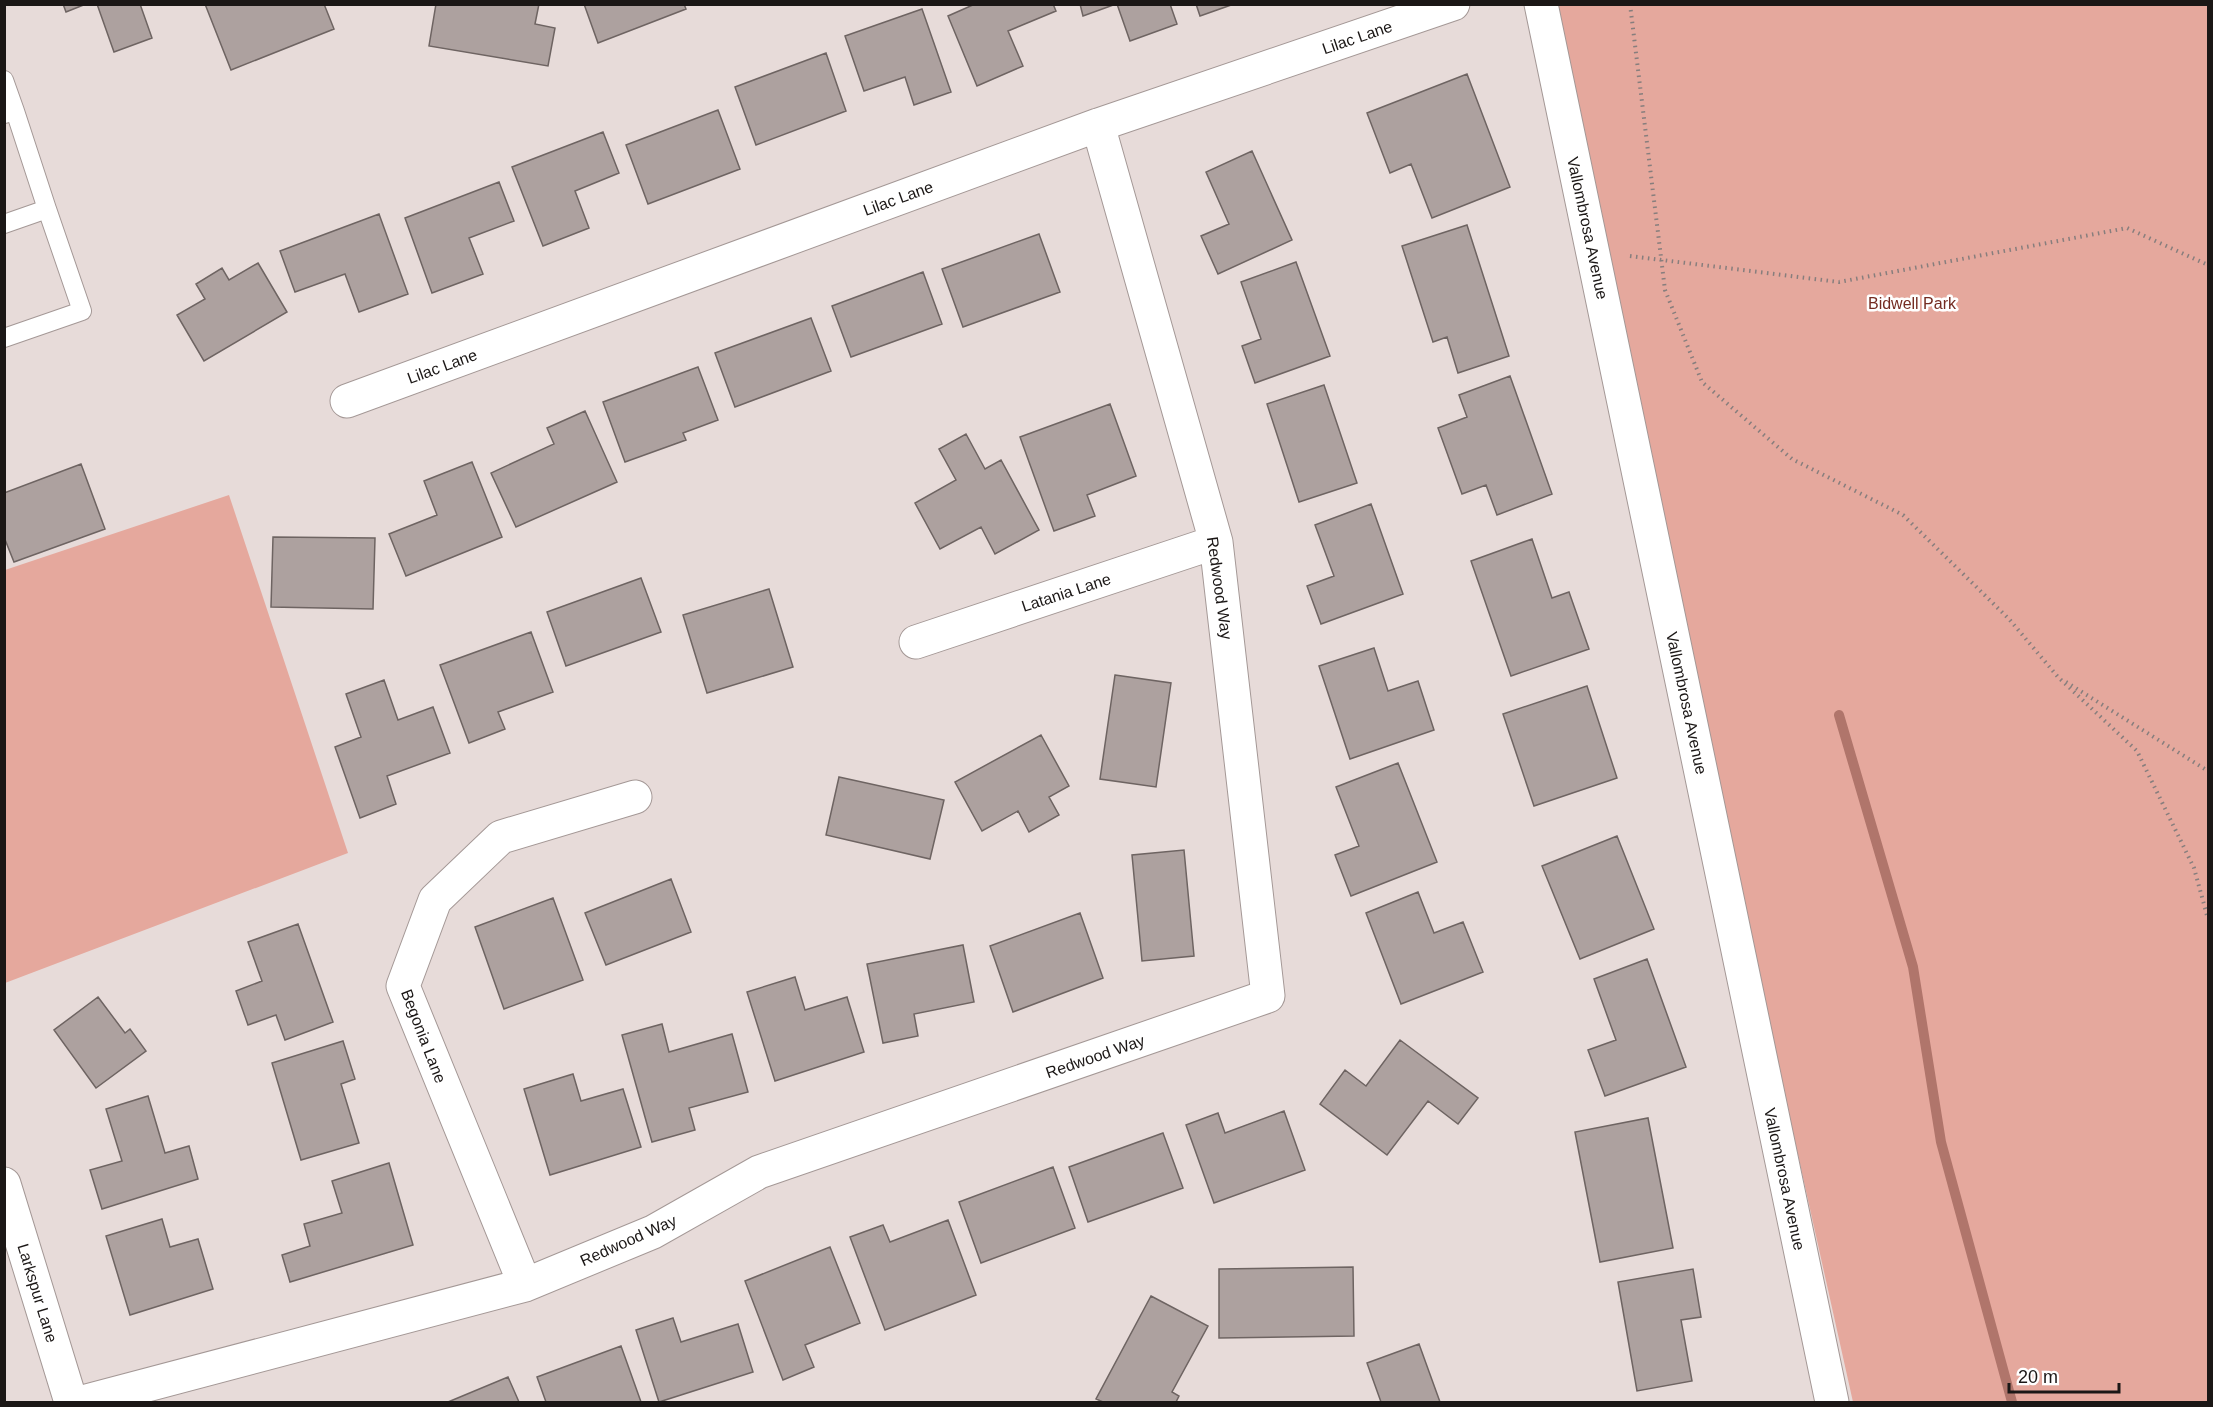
<svg xmlns="http://www.w3.org/2000/svg" width="2213" height="1407" font-family="Arial,sans-serif">
<style>
.green{fill:#e5a89d}
.lines{fill:none;stroke-linecap:round;stroke-linejoin:round}
.stream{stroke:#b0756b;stroke-width:10}
.building{fill:#ada19f;stroke:#6e6462;stroke-width:1.5}
.service-casing{stroke:#a49896;stroke-width:20}
.minor-casing{stroke:#a49896;stroke-width:35}
.tertiary-casing{stroke:#a49896;stroke-width:35}
.path{stroke:#877e7d;stroke-width:4;stroke-dasharray:1.5 4.5;stroke-linecap:butt}
.service{stroke:#fff;stroke-width:18}
.minor{stroke:#fff;stroke-width:33}
.tertiary{stroke:#fff;stroke-width:33}
.labels{text-anchor:middle;stroke-width:5;stroke-linejoin:round;paint-order:stroke}
.street-label{font-size:16px;fill:#1b1716;stroke:#fff}
.park-label{font-size:16px;fill:#742b21;stroke:#fff}
</style>
<rect width="100%" height="100%" fill="#e7dbd9"/>
<path class="green" d="M1542,5h666v1397h-355z
M229,495l119,358 -343,130v-413z"/>
<g class="lines">
<path class="stream" d="M1839,715l74,252 28,175 71,260"/>
</g>
<path class="building" d="M63,4h23l-20,8z
M97,4h43l12,34 -38,14z
M205,4h119l10,25 -103,41z
M436,4h103l-4,20 20,4 -7,38 -119,-20z
M584,4h100l2,5 -88,34z
M975,4h78l3,7 -48,20 15,35 -46,20 -29,-70z
M1080,4h36l-33,12z
M1117,4h53l7,20 -47,17z
M1196,4h38l-34,12z
M922,9l29,83 -37,13 -9,-28 -41,14 -19,-55z
M826,53l20,58 -90,34 -21,-58z
M1467,74l43,113 -78,31 -21,-54 -21,9 -23,-60z
M718,110l22,59 -92,35 -22,-59z
M603,132l16,41 -44,18 14,37 -46,18 -31,-79z
M1252,151l40,89 -74,34 -17,-38 28,-12 -23,-52z
M499,182l15,39 -45,17 14,36 -51,19 -27,-75z
M379,214l29,80 -49,18 -14,-38 -50,18 -15,-41z
M1467,225l42,131 -51,17 -11,-36 -14,5 -31,-96z
M1039,234l21,58 -97,35 -21,-58z
M1296,262l34,94 -75,27 -13,-37 19,-7 -20,-57z
M258,263l29,49 -83,49 -27,-46 28,-16 -9,-15 26,-16 7,12z
M923,272l19,52 -91,33 -19,-51z
M811,318l20,53 -96,36 -20,-54z
M698,367l20,53 -35,13 3,7 -61,22 -22,-60z
M1510,376l42,118 -55,21 -11,-30 -24,9 -24,-66 29,-11 -8,-22z
M1324,385l33,98 -58,19 -32,-98z
M1110,404l26,72 -49,19 8,21 -41,15 -34,-94z
M585,411l32,71 -101,45 -25,-54 63,-29 -7,-16z
M966,434l19,35 16,-9 38,70 -44,24 -14,-27 -41,22 -25,-46 41,-23 -17,-31z
M472,462l30,75 -96,39 -17,-42 48,-19 -13,-34z
M81,464l24,65 -91,33 -10,-25v-44z
M1371,504l32,90 -82,30 -14,-38 27,-10 -19,-51z
M273,537l102,1 -2,71 -102,-2z
M1532,539l20,59 17,-6 20,57 -78,27 -40,-115z
M641,578l20,54 -95,34 -19,-54z
M769,589l24,78 -86,26 -24,-78z
M531,632l22,60 -55,20 7,17 -36,14 -29,-78z
M1374,648l14,43 30,-10 16,49 -84,29 -31,-93z
M1115,675l56,8 -15,104 -56,-8z
M384,680l14,40 35,-13 17,46 -63,23 9,28 -36,14 -25,-71 26,-10 -15,-43z
M1587,686l30,92 -83,28 -31,-92z
M1041,735l28,51 -20,11 10,18 -30,17 -11,-21 -36,20 -27,-49z
M1398,763l39,99 -86,34 -16,-41 24,-9 -23,-59z
M839,777l105,23 -14,59 -104,-24z
M1617,836l37,93 -74,30 -38,-93z
M1184,850l10,106 -52,5 -10,-106z
M671,879l20,53 -85,33 -21,-52z
M1418,892l16,41 29,-11 20,50 -82,32 -35,-91z
M553,898l30,82 -79,29 -29,-82z
M1080,913l23,65 -90,34 -23,-66z
M298,924l35,98 -48,18 -9,-25 -28,10 -12,-34 26,-10 -14,-39z
M963,945l11,57 -60,12 4,22 -35,7 -16,-79z
M1647,959l39,108 -81,29 -17,-46 28,-10 -22,-61z
M795,977l10,33 42,-13 17,55 -89,29 -28,-89z
M98,997l27,36 5,-4 16,22 -50,37 -42,-58z
M662,1024l7,28 63,-18 16,58 -59,16 6,22 -43,12 -30,-107z
M1400,1040l78,58 -20,26 -30,-23 -41,54 -67,-51 25,-34 21,16z
M343,1041l12,38 -14,5 18,59 -58,17 -29,-97z
M573,1074l8,27 42,-12 18,58 -91,28 -26,-86z
M148,1096l17,57 24,-7 9,33 -96,30 -12,-39 32,-9 -16,-52z
M1284,1111l21,59 -91,33 -28,-78 32,-12 7,20z
M1648,1118l25,130 -73,14 -25,-130z
M1163,1133l20,55 -95,34 -19,-55z
M389,1163l24,82 -123,37 -8,-27 28,-9 -6,-22 38,-11 -10,-32z
M1053,1167l22,61 -94,35 -22,-61z
M162,1219l8,28 28,-8 15,50 -83,26 -24,-79z
M948,1220l28,75 -91,35 -35,-93 33,-12 7,17z
M830,1247l30,76 -55,22 9,22 -31,13 -38,-99z
M1353,1267l1,69 -135,2v-69z
M1693,1269l8,48 -20,3 11,61 -55,10 -19,-109z
M1151,1296l57,30 -36,66 7,4 -3,6h-73l-7,-3z
M673,1318l8,24 57,-18 15,48 -94,30 -23,-72z
M1419,1344l21,58h-59l-14,-39z
M621,1346l20,56h-95l-9,-25z
M508,1377l11,25h-71z"/>
<g class="lines">
<g class="service-casing">
<path id="service" d="M4,80l11,31
M4,114l11,-3 32,98
M4,224l43,-15 35,102 -78,27"/>
</g>
<g class="minor-casing">
<path id="minor" d="M347,401l751,-276 355,-121
M916,642l300,-100
M4,1184l67,218
M525,1285l-122,-299 32,-86 66,-63 134,-40
M83,1402l442,-117 128,-53 106,-60 509,-176 -52,-454 -118,-417"/>
</g>
<g class="tertiary-casing">
<path id="tertiary" d="M1541,4l291,1398"/>
</g>
<path class="path" d="M1630,4l35,286 37,92 90,77 111,56 106,104 49,58 79,74 57,117 14,51
M1630,256l209,26 288,-54 81,37
M2066,682l142,89"/>
<use href="#service" class="service"/>
<use href="#minor" class="minor"/>
<use href="#tertiary" class="tertiary"/>
</g>
<g class="labels">
<g class="street-label">
<text transform="translate(1357 37) rotate(-19)" y="6">Lilac Lane</text>
<text transform="translate(898 198) rotate(-20)" y="6">Lilac Lane</text>
<text transform="translate(1588 228) rotate(78)" y="6">Vallombrosa Avenue</text>
<text transform="translate(442 366) rotate(-20)" y="6">Lilac Lane</text>
<text transform="translate(1220 588) rotate(82)" y="6">Redwood Way</text>
<text transform="translate(1066 592) rotate(-18)" y="6">Latania Lane</text>
<text transform="translate(1687 703) rotate(78)" y="6">Vallombrosa Avenue</text>
<text transform="translate(424 1036) rotate(69)" y="6">Begonia Lane</text>
<text transform="translate(1095 1056) rotate(-19)" y="6">Redwood Way</text>
<text transform="translate(1785 1179) rotate(78)" y="6">Vallombrosa Avenue</text>
<text transform="translate(628 1240) rotate(-24)" y="6">Redwood Way</text>
<text transform="translate(38 1293) rotate(73)" y="6">Larkspur Lane</text>
</g>
<g class="park-label">
<text x="1912" y="309">Bidwell Park</text>
</g>
</g>
<rect width="2213" height="1407" fill="none" stroke="#1b1716" stroke-width="12"/>
<path d="M2009 1383v9h110v-9" fill="none" stroke="#1b1716" stroke-width="3"/>
<text x="2018" y="1383" font-size="18" fill="#1b1716" stroke="#ffffff" stroke-width="4.5" paint-order="stroke">20 m</text>
</svg>
